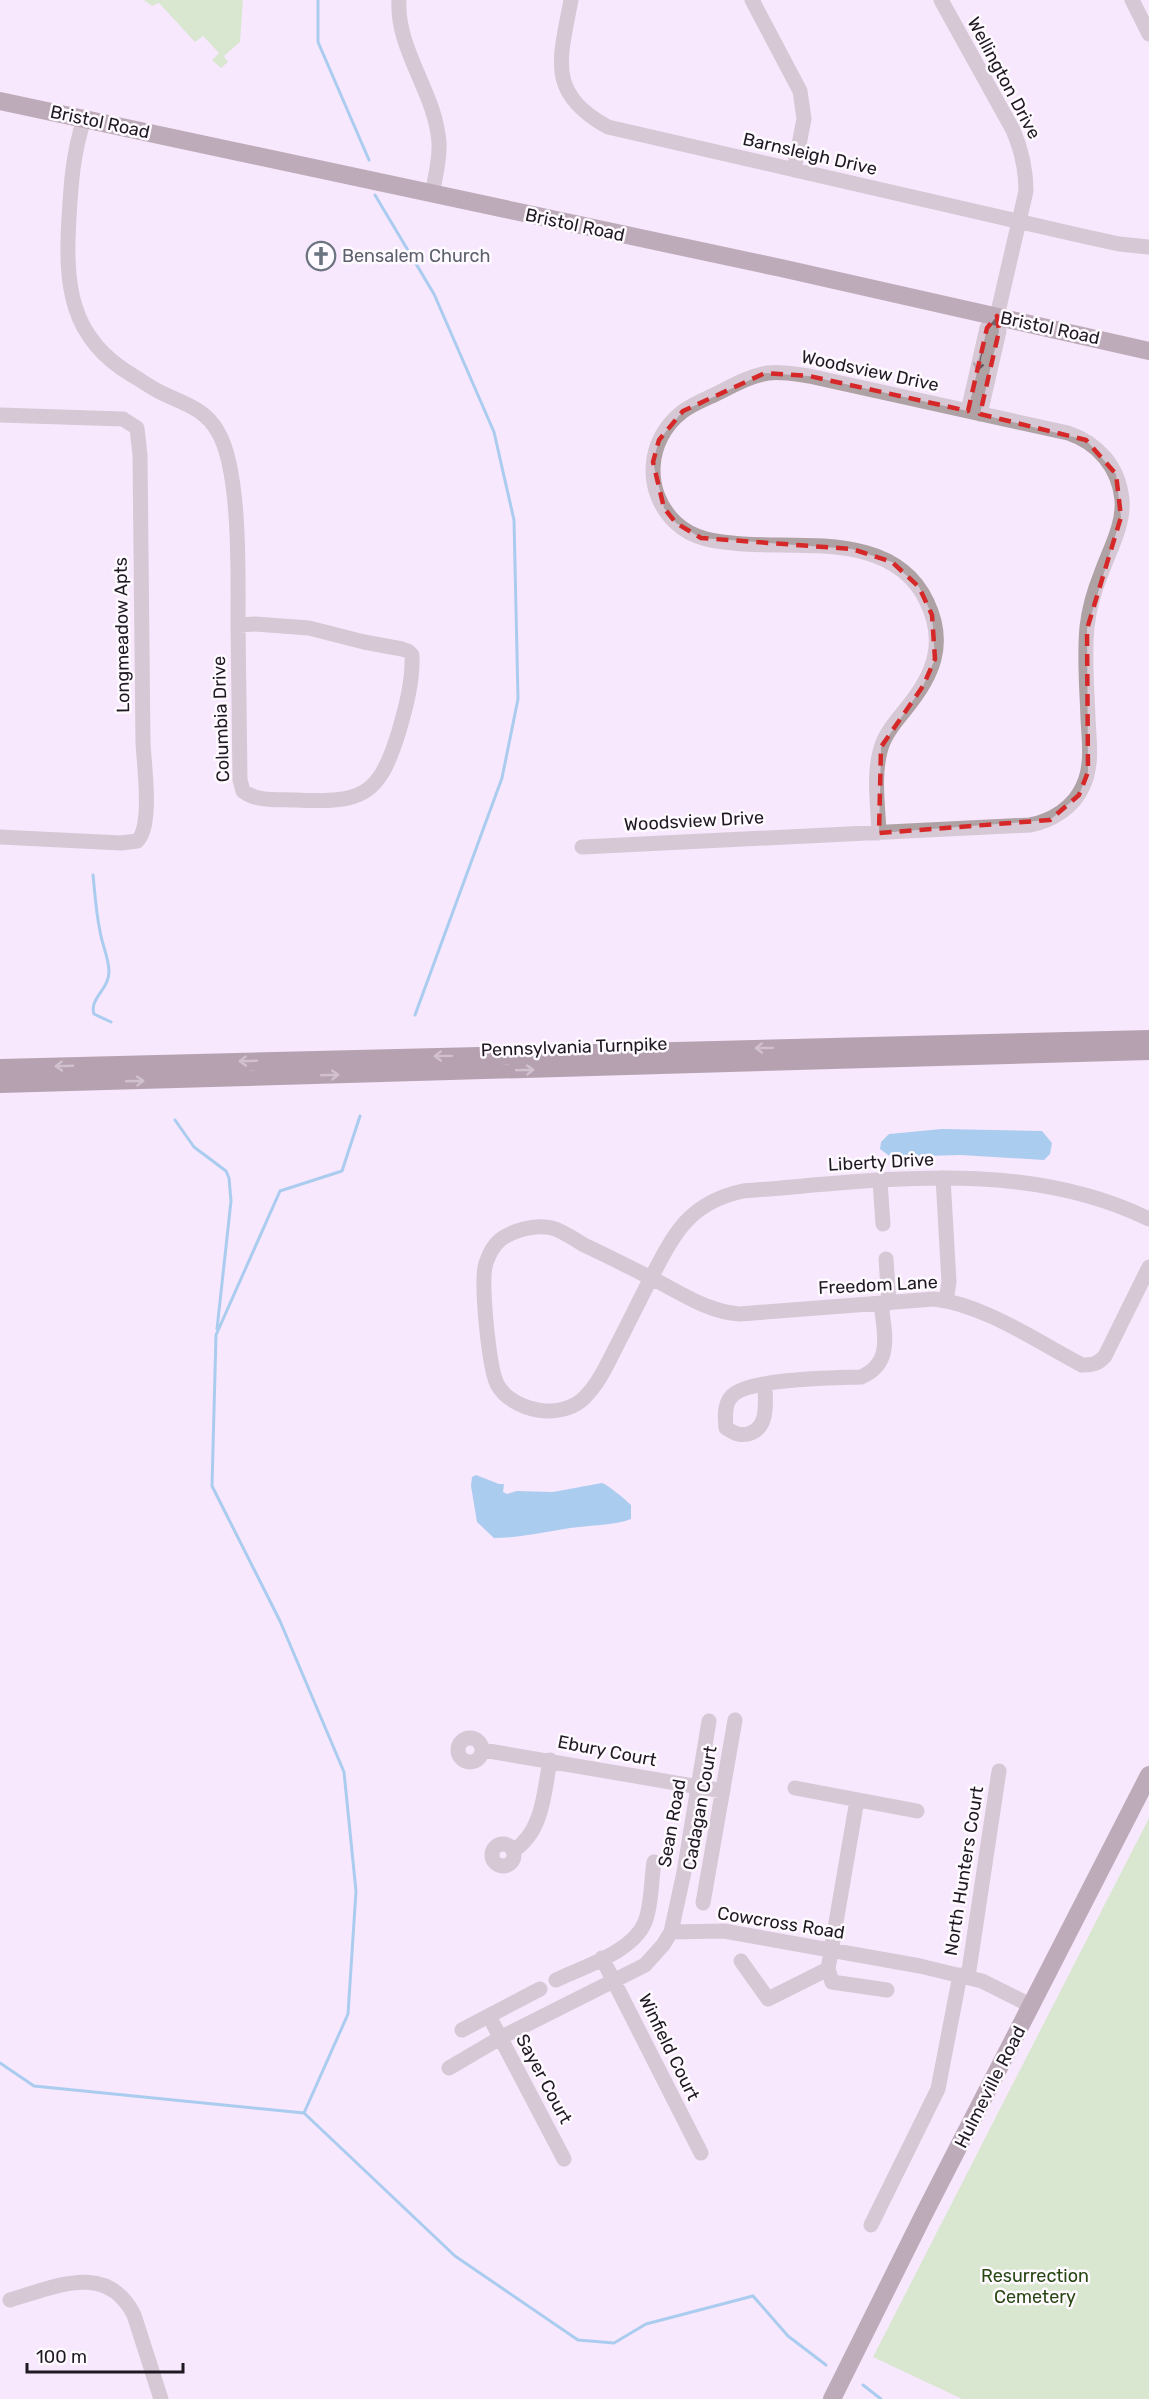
<svg xmlns="http://www.w3.org/2000/svg" width="1149" height="2399" font-family="Rubik,sans-serif">
<style>
.green{fill:#b4e79a}
.water{fill:#4daade}
.lines{fill:none;stroke-linecap:round;stroke-linejoin:round}
.stream{stroke:#4daade;stroke-width:3}
.minor{stroke:#afa2a4;stroke-width:15}
.major{stroke:#796367;stroke-width:18}
.highway{stroke:#654c52;stroke-width:18}
.oneway{stroke:#60575c}
.oneway2{stroke:#a29297}
.marked{fill:none;stroke:#d62828;stroke-width:4.5;stroke-dasharray:12 8;stroke-linejoin:round}
.labels{text-anchor:middle;stroke-width:5;stroke-linejoin:round;paint-order:stroke}
.street-label{font-size:18px;fill:#1f1921;stroke:#fefaff}
.worship-label{font-size:18px;fill:#5b616d;stroke:#fefaff;text-anchor:start}
.park-label{font-size:18px;fill:#274713;stroke:#fefaff}
</style>
<rect width="100%" height="100%" fill="#f8e8fe"/>
<path class="green" d="M144,0h99l-3,42 -16,14 4,6 -7,6 -9,-8 7,-7 -16,-17 -8,6 -36,-39 -7,3z
M1149,1818v581h-187l-89,-42z"/>
<path class="water" d="M942,1129l100,2 10,12 -2,11 -6,6 -83,-5 -70,2 -11,-8 1,-7 8,-8z
M476,1475l23,9h5l-1,8 4,2 10,-3 36,1 49,-9c6,2 24,17 29,22v14c-16,6 -35,6 -52,8 -28,3 -56,11 -85,11l-17,-16 -6,-36 1,-9z"/>
<g class="lines">
<path class="stream" d="M318,0v42l51,118
M375,195l59,99 60,138 20,88 4,179 -16,79 -87,237
M93,875c2,19 3,38 7,56 2,14 9,27 9,41 0,17 -20,27 -15,42l17,8
M175,1120l19,27 32,24 3,7 2,23 -14,128
M0,2063l34,23 270,27 151,143 123,84 36,3 32,-19 107,-28 35,40 38,29
M304,2113l44,-99 8,-123 -12,-119 -64,-151 -68,-135 4,-151 64,-144 62,-20 18,-55
M863,2385l18,14"/>
<path class="minor" d="M399,0c-3,50 37,93 40,143 1,17 -4,35 -7,51
M571,0c-11,59 -25,93 37,127l470,108 41,9 30,3
M752,0l48,91 4,28 -10,51
M941,0l72,130c9,21 13,39 13,61l-29,125 2,15 -19,83
M1132,0l17,34
M84,119c-11,35 -13,63 -15,99 -4,66 0,120 63,157 10,6 18,12 28,17 22,11 45,16 58,40 23,39 20,145 20,193
M968,411l19,-83 10,-12
M0,415l123,4 14,9 3,27 3,288c1,21 10,84 -6,98l-16,2 -121,-6
M255,624l54,4 55,14 38,7 6,2 4,4c1,26 -6,52 -13,76 -20,66 -37,72 -103,69 -17,-1 -39,2 -53,-9l-3,-11 -2,-155z
M582,847l448,-22c22,-4 44,-18 53,-39 10,-21 6,-45 5,-68 -1,-29 -4,-61 -1,-91 2,-18 7,-36 14,-53 8,-23 23,-49 21,-74 -3,-33 -24,-57 -54,-67l-259,-57c-14,-2 -28,-5 -41,-3 -18,3 -34,12 -50,20 -12,6 -26,11 -36,19 -36,28 -39,80 -6,111 19,18 44,19 68,21 62,4 151,-11 183,58 20,42 6,74 -22,108 -9,11 -20,24 -24,38 -8,26 -3,58 -2,85
M943,1178l6,104 -3,19
M880,1181l3,43
M1149,1219c-127,-62 -271,-38 -406,-28 -55,12 -69,43 -93,89 -12,23 -23,46 -35,69 -9,18 -17,35 -31,49 -10,10 -24,13 -38,13 -18,-1 -40,-10 -49,-27 -8,-17 -17,-103 -11,-121 3,-9 7,-17 14,-23 13,-10 36,-16 52,-12 11,3 22,11 32,17 26,12 51,25 77,38 26,14 50,29 79,31l194,-15c51,6 102,42 148,66 11,0 16,-1 23,-9l44,-89
M886,1259l3,44
M765,1384c0,17 5,44 -17,50 -9,2 -14,-1 -22,-6 -1,-10 -2,-23 5,-31 15,-19 105,-19 130,-20 33,-14 23,-45 20,-74
M458 1750a12 12 0 1 1 24 0a12 12 0 1 1-24 0Z
M483,1750l240,41
M795,1788l122,23
M492 1855a11 11 0 1 1 22 0a11 11 0 1 1-22 0Z
M513,1851c30,-19 31,-58 37,-91
M703,1903l32,-183
M671,1932l13,-60 25,-151
M602,1958l99,195
M741,1961l27,38 60,-30 29,-169
M828,1969l4,13 55,8
M968,1977l31,-206
M556,1980c27,-13 77,-28 89,-58 7,-18 6,-41 9,-60
M489,2016l75,143
M462,2030l78,-41
M449,2068l51,-30 145,-73 18,-20 8,-13 53,-1 196,35 62,15 50,25
M871,2225l67,-136 22,-114
M10,2300c45,-13 97,-39 124,15l27,84"/>
<path class="major" d="M0,101l781,167 368,83
M832,2399l91,-183 226,-441"/>
<path class="highway" d="M0,1068l1149,-29
M0,1084l1149,-33"/>
</g>
<defs><path id="oneway-shaft" d="M-6 0H5M1.5-3L5.5 0L1.5 3" fill="none" stroke-width="1.6" stroke-linecap="round" stroke-linejoin="round" transform="scale(1.5)"/></defs>
<use class="oneway" href="#oneway-shaft" transform="translate(979 362) rotate(103)"/>
<g class="oneway2">
<use href="#oneway-shaft" transform="translate(764 1048) rotate(179)"/>
<use href="#oneway-shaft" transform="translate(443 1056) rotate(179)"/>
<use href="#oneway-shaft" transform="translate(248 1061) rotate(178)"/>
<use href="#oneway-shaft" transform="translate(64 1066) rotate(178)"/>
<use href="#oneway-shaft" transform="translate(525 1070) rotate(-2)"/>
<use href="#oneway-shaft" transform="translate(330 1075) rotate(-2)"/>
<use href="#oneway-shaft" transform="translate(135 1081) rotate(-2)"/>
</g>
<path d="M0 0H1149V2399H0ZM997,316l2,15 -19,83 106,26 30,34 5,43 -34,112 1,143 -9,23 -29,25 -171,13 2,-86 42,-61 12,-27 -3,-44 -13,-28 -27,-25 -40,-13 -151,-11 -25,-15 -12,-15 -11,-46 6,-22 24,-29 82,-38 44,3 159,35 19,-83z" fill="#f8e8fe" fill-opacity=".55" fill-rule="evenodd"/>
<path class="marked" d="M997,316l2,15 -19,83 106,26 30,34 5,43 -34,112 1,143 -9,23 -29,25 -171,13 2,-86 42,-61 12,-27 -3,-44 -13,-28 -27,-25 -40,-13 -151,-11 -25,-15 -12,-15 -11,-46 6,-22 24,-29 82,-38 44,3 159,35 19,-83z"/>
<defs>
<g id="church-ring" transform="scale(1.5)"><circle r="9.5" fill="#fefaff" stroke="#6b7280" stroke-width="1.5"/><path d="M-1.2-6h2.4v3.5h3.3v2.4h-3.3V6h-2.4V-.1h-3.3v-2.4h3.3Z" fill="#6b7280"/></g>
</defs>
<g fill-rule="evenodd">
<use href="#church-ring" x="321" y="256"/>
</g>
<g class="labels">
<g class="street-label">
<text transform="translate(1004 78) rotate(62)" y="6">Wellington Drive</text>
<text transform="translate(100 122) rotate(12)" y="6">Bristol Road</text>
<text transform="translate(810 154) rotate(13)" y="6">Barnsleigh Drive</text>
<text transform="translate(575 225) rotate(12)" y="6">Bristol Road</text>
<text transform="translate(1050 328) rotate(12)" y="6">Bristol Road</text>
<text transform="translate(870 371) rotate(12)" y="6">Woodsview Drive</text>
<text transform="translate(122 635) rotate(-91)" y="6">Longmeadow Apts</text>
<text transform="translate(221 719) rotate(-92)" y="6">Columbia Drive</text>
<text transform="translate(694 821) rotate(-3)" y="6">Woodsview Drive</text>
<text transform="translate(574 1047) rotate(-2)" y="6">Pennsylvania Turnpike</text>
<text transform="translate(881 1162) rotate(-3)" y="6">Liberty Drive</text>
<text transform="translate(878 1285) rotate(-3)" y="6">Freedom Lane</text>
<text transform="translate(607 1751) rotate(11)" y="6">Ebury Court</text>
<text transform="translate(700 1808) rotate(-80)" y="6">Cadagan Court</text>
<text transform="translate(672 1823) rotate(-80)" y="6">Sean Road</text>
<text transform="translate(964 1871) rotate(-81)" y="6">North Hunters Court</text>
<text transform="translate(781 1923) rotate(9)" y="6">Cowcross Road</text>
<text transform="translate(669 2047) rotate(64)" y="6">Winfield Court</text>
<text transform="translate(544 2079) rotate(62)" y="6">Sayer Court</text>
<text transform="translate(990 2087) rotate(-63)" y="6">Hulmeville Road</text>
</g>
<g class="worship-label">
<text x="342" y="262">Bensalem Church</text>
</g>
<g class="park-label">
<text x="1035" y="2282">Resurrection<tspan x="1035" dy="21">Cemetery</tspan></text>
</g>
</g>
<path d="M27 2363v9h156v-9" fill="none" stroke="#1f1921" stroke-width="3"/>
<text x="36" y="2363" font-size="18" fill="#1f1921" stroke="#fefaff" stroke-width="4.5" paint-order="stroke">100 m</text>
</svg>
